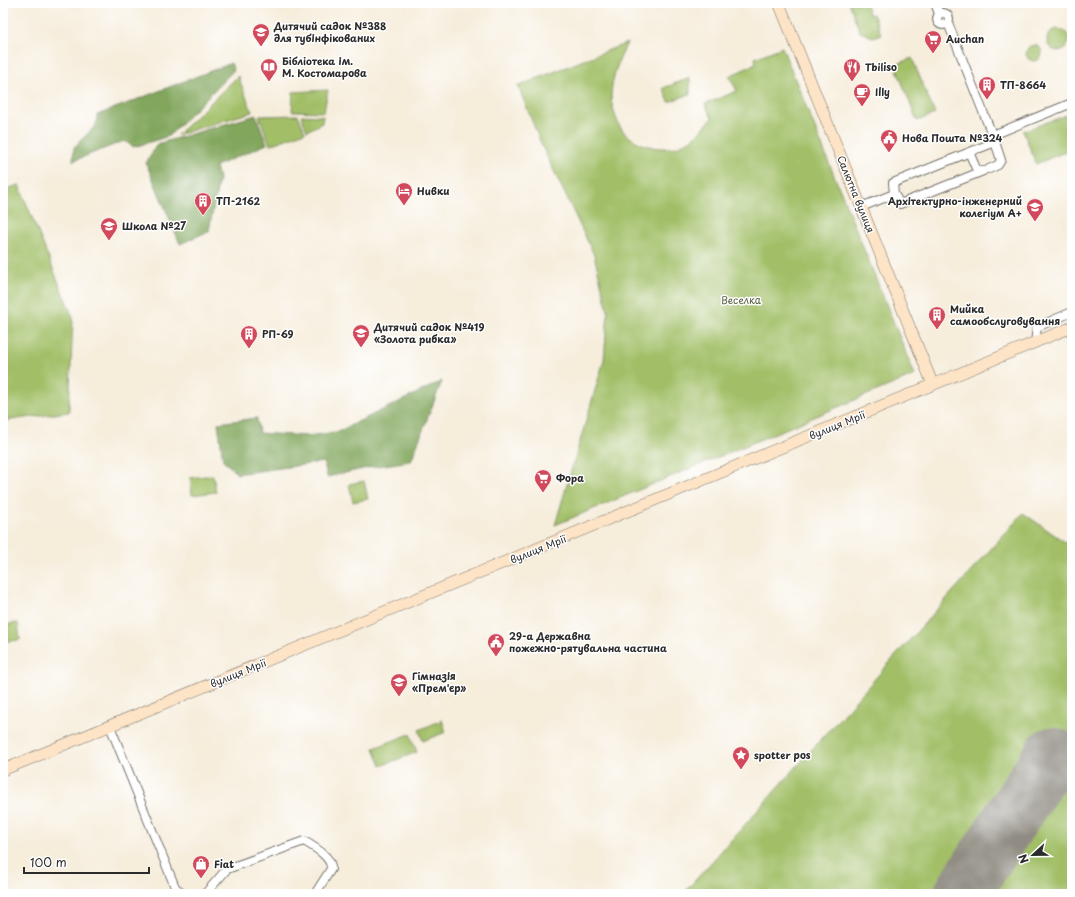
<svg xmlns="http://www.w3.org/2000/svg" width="1075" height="897" font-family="'Playpen Sans',sans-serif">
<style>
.green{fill:#a2bf67;stroke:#667549}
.forest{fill:#81a65c;stroke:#566844}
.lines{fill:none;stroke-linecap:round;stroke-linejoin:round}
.taxiway{stroke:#908c83;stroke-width:23}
.runway{stroke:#908c83;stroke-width:56}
.street-casing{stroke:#726f69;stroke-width:10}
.secondary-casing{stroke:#726f69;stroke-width:12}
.street{stroke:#fff;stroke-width:8}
.secondary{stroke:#fee4c6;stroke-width:11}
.labels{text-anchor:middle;stroke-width:3;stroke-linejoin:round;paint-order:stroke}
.poi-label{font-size:10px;font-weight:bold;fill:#2b2b2b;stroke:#fff;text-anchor:start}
.street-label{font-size:10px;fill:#2b2b2b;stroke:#fff}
.park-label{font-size:10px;fill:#555f40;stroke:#fff}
</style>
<rect width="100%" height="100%" fill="#fff"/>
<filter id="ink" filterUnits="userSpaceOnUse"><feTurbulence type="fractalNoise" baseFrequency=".025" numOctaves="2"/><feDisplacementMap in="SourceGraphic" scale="8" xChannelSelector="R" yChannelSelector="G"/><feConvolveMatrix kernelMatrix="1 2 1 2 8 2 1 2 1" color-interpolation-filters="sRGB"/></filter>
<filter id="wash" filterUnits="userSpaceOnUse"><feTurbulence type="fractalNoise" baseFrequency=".012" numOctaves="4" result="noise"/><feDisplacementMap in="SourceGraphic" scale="16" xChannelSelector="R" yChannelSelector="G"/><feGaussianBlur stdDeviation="0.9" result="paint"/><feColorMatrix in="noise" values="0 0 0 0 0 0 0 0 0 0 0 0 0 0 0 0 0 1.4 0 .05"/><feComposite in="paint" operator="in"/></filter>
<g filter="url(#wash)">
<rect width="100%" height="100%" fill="#f6eddb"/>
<path class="green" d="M849,3h16l5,12 3,-1 8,20 -8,3 -13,-5z
M1047 40a11 11 0 1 1 22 0a11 11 0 1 1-22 0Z
M627,43c-8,17 -19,42 -15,62 2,6 5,18 9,23 11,17 40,24 58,18 13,-5 25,-18 33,-28l-7,-14 32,-13 -8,-15 27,-12 -1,-6 27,-11 133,328 -360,150 49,-165 4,-49 -14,-56 -52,-109 -24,-60z
M1026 53a8 8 0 1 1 16 0a8 8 0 1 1-16 0Z
M912,58l23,56 -18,7 -22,-56z
M238,76l14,36 -75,23z
M690,78v16l-21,8 -6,-14z
M328,90l-4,22 -32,-1 1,-19z
M1072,113v36l-36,15 -13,-33z
M298,115l7,17 -35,13 -11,-29z
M301,115l22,1 -1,7 -15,8z
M19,185l54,133 -4,94 -66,9v-231z
M213,475l3,17 -24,3 -2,-17z
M364,481l4,18 -15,3 -4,-18z
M1023,513l49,34v347h-389z
M18,623l2,17 -17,2v-17z
M442,720l4,12 -23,9 -4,-11z
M410,734l7,18 -36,14 -7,-18z"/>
<path class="forest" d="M231,63l3,7 -65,66 -35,11 -10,-6 -51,20 1,-14 22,-22 1,-10z
M256,115l11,29 -51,22 3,13 -10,52 -29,13 -34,-81 11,-19z
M442,381l-31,80 -39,6 -45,10 -3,-15 -87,12 -14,-14 -5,-37 39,-5 2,15 48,3 30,-4z"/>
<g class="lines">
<path class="taxiway" d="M1030,788c13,-14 26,-15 42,-5"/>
<path class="runway" d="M962,894l90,-139"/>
</g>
</g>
<g filter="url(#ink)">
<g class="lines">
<g class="street-casing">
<path id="street" d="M935,3l4,11
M937 19a6 6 0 1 1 12 0a6 6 0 1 1-12 0Z
M948,23l47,119
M993,135l79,-32
M980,148l15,-6 6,18 -3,5 -9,4
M975,150l-82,33 1,11 6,10 83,-33
M969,152l9,21
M861,207l33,-13
M1035,343l2,-16 35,-15
M110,726l65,161 8,7
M205,894l22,-25 77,-28c10,6 28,16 27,28l-16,25"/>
</g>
<g class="secondary-casing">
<path id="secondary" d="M779,3l154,382
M3,770l1069,-443"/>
</g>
<use href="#street" class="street"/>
<use href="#secondary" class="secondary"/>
</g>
</g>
<defs>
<g id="school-pin" transform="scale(0.9)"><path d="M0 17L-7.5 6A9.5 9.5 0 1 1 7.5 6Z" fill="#d1495b" stroke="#fff"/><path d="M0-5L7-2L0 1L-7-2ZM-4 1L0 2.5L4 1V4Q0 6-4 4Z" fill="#fff"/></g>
<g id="supermarket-pin" transform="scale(0.9)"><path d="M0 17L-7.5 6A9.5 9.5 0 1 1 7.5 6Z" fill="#d1495b" stroke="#fff"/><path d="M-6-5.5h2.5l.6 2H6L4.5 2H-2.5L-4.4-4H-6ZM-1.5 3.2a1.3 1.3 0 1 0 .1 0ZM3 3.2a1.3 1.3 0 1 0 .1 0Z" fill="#fff"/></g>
<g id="library-pin" transform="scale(0.9)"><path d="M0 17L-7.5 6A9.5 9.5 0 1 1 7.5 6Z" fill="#d1495b" stroke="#fff"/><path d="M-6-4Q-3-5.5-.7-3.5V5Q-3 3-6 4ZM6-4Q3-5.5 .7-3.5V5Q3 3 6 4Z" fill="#fff"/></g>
<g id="restaurant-pin" transform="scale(0.9)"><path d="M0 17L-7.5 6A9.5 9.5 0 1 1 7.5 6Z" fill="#d1495b" stroke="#fff"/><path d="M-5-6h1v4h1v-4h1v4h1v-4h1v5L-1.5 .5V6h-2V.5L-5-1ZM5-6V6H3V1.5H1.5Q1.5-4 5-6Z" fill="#fff"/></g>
<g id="building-pin" transform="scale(0.9)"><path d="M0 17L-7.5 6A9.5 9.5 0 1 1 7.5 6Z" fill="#d1495b" stroke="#fff"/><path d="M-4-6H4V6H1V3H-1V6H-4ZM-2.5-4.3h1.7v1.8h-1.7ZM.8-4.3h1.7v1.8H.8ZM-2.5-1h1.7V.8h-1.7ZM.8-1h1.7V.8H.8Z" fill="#fff"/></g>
<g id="cafe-pin" transform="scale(0.9)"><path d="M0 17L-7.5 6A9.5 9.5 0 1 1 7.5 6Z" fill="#d1495b" stroke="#fff"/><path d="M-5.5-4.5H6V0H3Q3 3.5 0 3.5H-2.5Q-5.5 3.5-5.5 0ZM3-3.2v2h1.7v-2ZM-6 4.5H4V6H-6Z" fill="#fff"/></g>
<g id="civic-pin" transform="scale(0.9)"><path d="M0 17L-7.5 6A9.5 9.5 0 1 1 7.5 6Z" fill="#d1495b" stroke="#fff"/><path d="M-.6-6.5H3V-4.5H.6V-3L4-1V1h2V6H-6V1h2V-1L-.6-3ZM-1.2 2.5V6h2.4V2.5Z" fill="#fff"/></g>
<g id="hotel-pin" transform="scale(0.9)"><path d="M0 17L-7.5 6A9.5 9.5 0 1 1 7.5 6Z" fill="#d1495b" stroke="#fff"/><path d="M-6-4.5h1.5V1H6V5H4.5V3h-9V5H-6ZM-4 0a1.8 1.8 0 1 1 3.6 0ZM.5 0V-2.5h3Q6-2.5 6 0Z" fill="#fff"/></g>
<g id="sight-pin" transform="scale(0.9)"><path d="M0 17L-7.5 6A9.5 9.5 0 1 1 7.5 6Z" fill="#d1495b" stroke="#fff"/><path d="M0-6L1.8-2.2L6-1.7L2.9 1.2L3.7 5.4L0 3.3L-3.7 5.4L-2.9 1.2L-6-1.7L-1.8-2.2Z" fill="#fff"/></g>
<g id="shop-pin" transform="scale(0.9)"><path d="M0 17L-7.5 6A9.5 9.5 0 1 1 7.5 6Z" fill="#d1495b" stroke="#fff"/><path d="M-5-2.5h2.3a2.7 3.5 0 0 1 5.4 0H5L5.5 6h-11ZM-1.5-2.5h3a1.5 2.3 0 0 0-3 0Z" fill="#fff"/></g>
</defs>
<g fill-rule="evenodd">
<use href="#school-pin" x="261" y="32"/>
<use href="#supermarket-pin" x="933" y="39"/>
<use href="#library-pin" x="269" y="67"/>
<use href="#restaurant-pin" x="852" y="67"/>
<use href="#building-pin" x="987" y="85"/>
<use href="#cafe-pin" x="862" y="92"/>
<use href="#civic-pin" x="889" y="138"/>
<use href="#hotel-pin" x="404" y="191"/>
<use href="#building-pin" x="203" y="201"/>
<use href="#school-pin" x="1035" y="207"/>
<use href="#school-pin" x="109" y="226"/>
<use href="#building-pin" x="937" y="315"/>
<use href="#school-pin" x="361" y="333"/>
<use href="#building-pin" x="249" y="334"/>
<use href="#supermarket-pin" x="543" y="478"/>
<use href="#civic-pin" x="496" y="642"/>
<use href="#school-pin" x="399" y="682"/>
<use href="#sight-pin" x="741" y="755"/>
<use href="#shop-pin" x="201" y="864"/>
</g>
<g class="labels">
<g class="poi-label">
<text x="274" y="30">Дитячий садок №388<tspan x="274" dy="12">для тубінфікованих</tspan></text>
<text x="946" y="43">Auchan</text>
<text x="282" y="65">Бібліотека ім.<tspan x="282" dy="12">М. Костомарова</tspan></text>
<text x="865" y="71">Tbiliso</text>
<text x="1000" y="89">ТП-8664</text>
<text x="875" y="96">Illy</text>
<text x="902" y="142">Нова Пошта №324</text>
<text x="417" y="195">Нивки</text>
<text x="216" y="205">ТП-2162</text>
<text x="1022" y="205" text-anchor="end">Архітектурно-інженерний<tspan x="1022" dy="12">колегіум А+</tspan></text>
<text x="122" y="230">Школа №27</text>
<text x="950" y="313">Мийка<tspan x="950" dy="12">самообслуговування</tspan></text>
<text x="374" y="331">Дитячий садок №419<tspan x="374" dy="12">«Золота рибка»</tspan></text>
<text x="262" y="338">РП-69</text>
<text x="556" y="482">Фора</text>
<text x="509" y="640">29-а Державна<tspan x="509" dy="12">пожежно-рятувальна частина</tspan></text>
<text x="412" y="680">Гімназія<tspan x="412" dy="12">«Прем'єр»</tspan></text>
<text x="754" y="759">spotter pos</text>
<text x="214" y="868">Fiat</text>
</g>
<g class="street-label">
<text transform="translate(856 194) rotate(68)" y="4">Салютна вулиця</text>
<text transform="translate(837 425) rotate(-22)" y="4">вулиця Мрії</text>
<text transform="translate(538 549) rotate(-22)" y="4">вулиця Мрії</text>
<text transform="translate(238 673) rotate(-22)" y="4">вулиця Мрії</text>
</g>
<g class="park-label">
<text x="741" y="304">Веселка</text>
</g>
</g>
<rect width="1075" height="897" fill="none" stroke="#fff" stroke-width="16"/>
<g transform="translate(1033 855) rotate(248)" stroke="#ffffff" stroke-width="3" paint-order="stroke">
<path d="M0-3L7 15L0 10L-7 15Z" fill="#2b2b2b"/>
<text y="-6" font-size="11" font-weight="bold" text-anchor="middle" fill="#2b2b2b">N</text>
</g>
<path d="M24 867v6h125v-6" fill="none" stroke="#2b2b2b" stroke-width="2"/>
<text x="30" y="867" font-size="12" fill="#2b2b2b" stroke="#ffffff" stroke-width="3" paint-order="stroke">100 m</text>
</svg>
